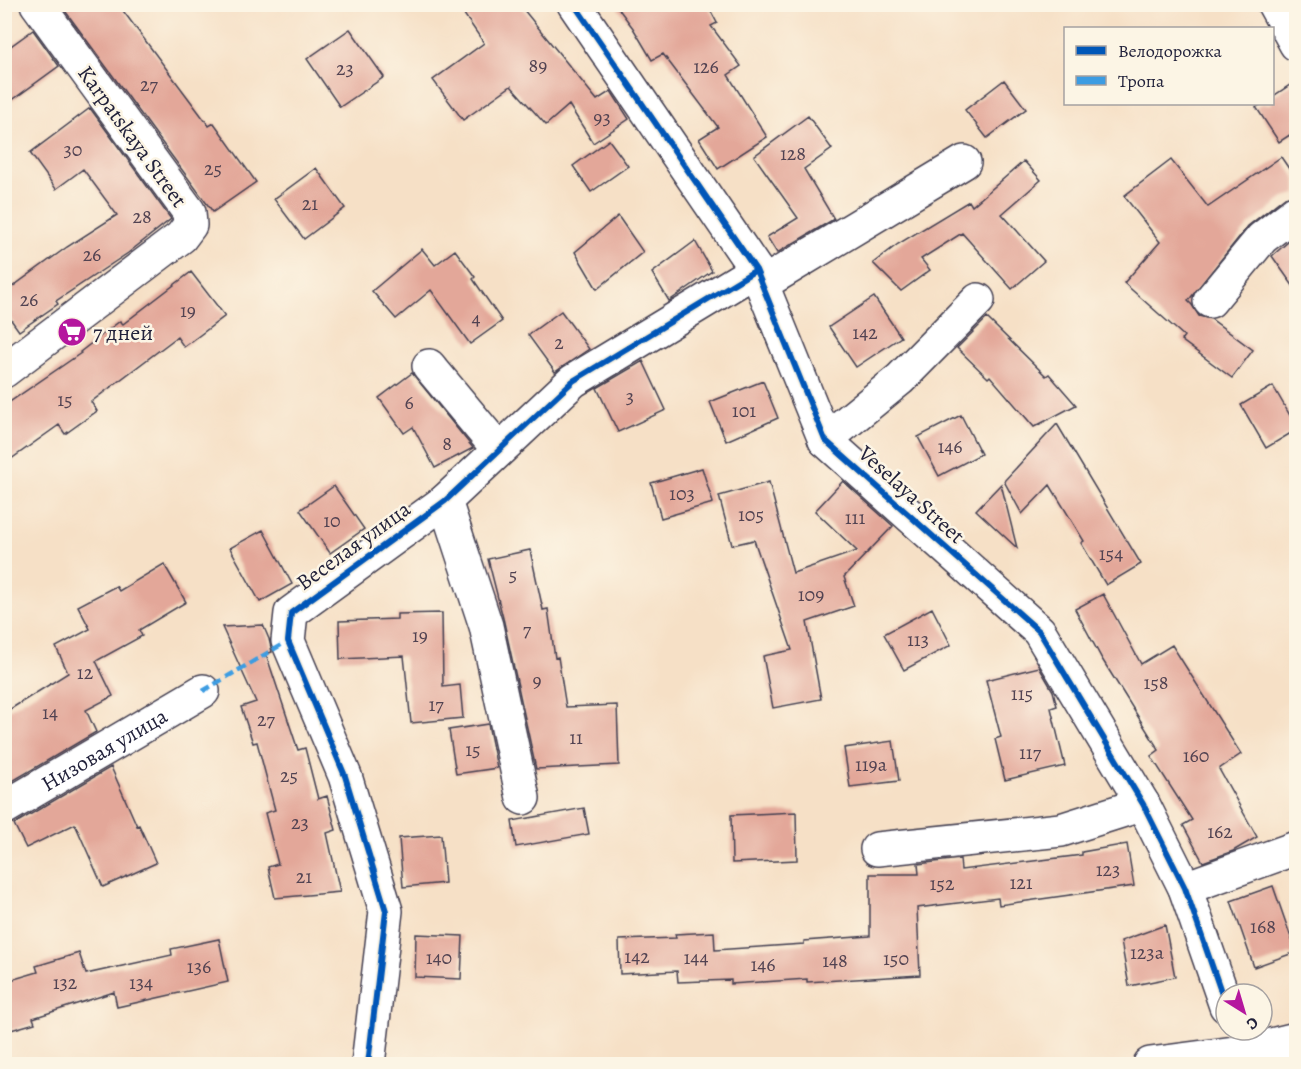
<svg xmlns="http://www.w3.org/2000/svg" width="1301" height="1069" font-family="Alegreya,serif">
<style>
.building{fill:#e3a799}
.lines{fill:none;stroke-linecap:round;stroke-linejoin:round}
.minor-casing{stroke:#423e50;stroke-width:36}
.minor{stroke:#fff;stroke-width:33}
.quiet{stroke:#3c9ce2;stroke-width:4.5;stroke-dasharray:9 4.5;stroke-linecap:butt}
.cycleway-casing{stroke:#fcf5e5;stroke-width:10}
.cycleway{stroke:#0057b8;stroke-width:6}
.labels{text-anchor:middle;stroke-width:5;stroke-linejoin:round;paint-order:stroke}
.number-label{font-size:20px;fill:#524352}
.street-label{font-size:22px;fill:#22223b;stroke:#fcf5e5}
.poi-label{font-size:22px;fill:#22223b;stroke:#fcf5e5;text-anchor:start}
</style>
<rect width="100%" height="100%" fill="#fcf5e5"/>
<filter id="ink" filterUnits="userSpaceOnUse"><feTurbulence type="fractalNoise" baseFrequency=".0167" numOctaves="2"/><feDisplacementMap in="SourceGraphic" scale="12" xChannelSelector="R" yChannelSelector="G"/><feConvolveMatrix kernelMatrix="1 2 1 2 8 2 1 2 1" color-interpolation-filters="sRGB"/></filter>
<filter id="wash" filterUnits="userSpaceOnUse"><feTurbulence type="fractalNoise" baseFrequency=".008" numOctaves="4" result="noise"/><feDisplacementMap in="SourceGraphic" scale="24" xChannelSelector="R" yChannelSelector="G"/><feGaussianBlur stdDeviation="1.35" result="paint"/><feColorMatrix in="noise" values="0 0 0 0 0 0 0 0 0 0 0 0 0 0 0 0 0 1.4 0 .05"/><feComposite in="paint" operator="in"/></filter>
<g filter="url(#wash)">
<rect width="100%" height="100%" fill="#f6e0c6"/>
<g id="blocks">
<path class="building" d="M69,4h49l91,122 5,-3 42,59 -43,30 -150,-204z
M457,4h62l78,96 14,-9 18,28 -36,24 -24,-38 -23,20 -35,-39 -48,34 -30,-40 51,-37z
M615,4h92l10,19 -6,3 30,40 -13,9 39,62 -49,32 -19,-30 19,-12 -55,-73 -11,6 -19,-32z
M350,29l34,48 -44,30 -33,-48z
M33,30l26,36 -55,40v-55z
M1004,80l22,29 -39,29 -22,-28z
M1296,81v50l-17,11 -23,-35 6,-3h10v-7z
M90,108l81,111 -43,34 -72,48 2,3 -39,27 -15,-21v-17l63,-46 50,-32 -34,-46 -27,20 -26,-36z
M808,116l24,33 -28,20 30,50 -57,34 -10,-16 31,-19 -44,-62z
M609,140l19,26 -37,26 -18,-26z
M1281,157l15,22v15l-11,3 -37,29 -60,75 4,4 7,11 12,3 42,31 -21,28 -51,-38 3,-4 -60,-53 36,-41 -36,-46 47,-36 37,47z
M1024,161l17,19 -39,34 42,47 -32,28 -50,-56 -41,26 9,11 -29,21 -28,-28 25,-19 71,-43 3,5z
M316,168l29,40 -41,31 -30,-40z
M618,216l25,36 -46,37 -22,-37z
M1296,235v55l-24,-34z
M695,241l17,30 -43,30 -17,-28z
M422,249l13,16 20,-15 20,27 -2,2 29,42 -32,23 -39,-54 -35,29 -24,-28z
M191,272l34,44 -41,31 -7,-10 -86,65 6,9 -32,23 -6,-9 -55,39v-58l77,-53 -1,-1 40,-31 3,3z
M874,297l27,40 -45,30 -27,-40z
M561,311l28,38 -34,23 -27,-37z
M987,318l59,58 3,-2 27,31 -42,22 -44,-51 -2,2 -31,-30z
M643,361l23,49 -48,22 -21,-44z
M412,373l61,75 -38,20 -22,-41 -9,6 -25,-35z
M763,381l15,37 -52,23 -16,-39z
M1273,386l23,40v4l-30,18 -25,-43z
M961,415l20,39 -42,22 -21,-39z
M1057,424l84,140 -35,21 -25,-42 3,-2 -34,-56 -28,29 -18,-33z
M702,468l11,35 -52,15 -10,-35z
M843,481l50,45 -49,51 10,29 -47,16 14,77 -48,9 -10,-52 29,-6 -38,-110 -22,5 -13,-49 50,-14 24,91 64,-22 -42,-40z
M1001,484l16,64 -41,-38z
M334,486l30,43 -34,24 -30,-43z
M263,530l29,54 -32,18 -30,-54z
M530,550l13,60 5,-1 7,49 3,-1 8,50 51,-2 2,60 -83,4 -32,-147 -16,-63z
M164,564l22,38 -47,28 3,6 -46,25 17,35 -27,14 10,22 -92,54v-73l64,-40 -12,-26 34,-18 -12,-23 38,-20 3,5z
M1103,594l38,70 31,-19 69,109 -22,15 38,68 -24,14 -30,11 -20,-37 9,-5 -41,-64 8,-6 -57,-91 -27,-50z
M932,608l19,37 -47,25 -20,-36z
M442,613l1,74 17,-2 3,33 -52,5 -7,-67 -64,3 -1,-38 58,-2v-5z
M263,625l6,14 3,13 -6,2 32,96 7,-2 13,51 9,-3 9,34 -9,3 13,59 -65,6 -7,-31 10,-3 -13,-51 10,-3 -18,-68 -4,1 -12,-36 15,-5 -34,-75z
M1039,667l14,24 4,15 -6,2 14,58 -60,14 -10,-41 6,-2 -15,-57z
M488,724l9,44 -41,6 -7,-44z
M893,741l6,40 -49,6 -6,-39z
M111,767l26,59 2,-1 17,38 -53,24 -28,-63 -49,24 -12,-24z
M584,808l5,26 -73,13 -4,-26z
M796,812l1,48 -65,3 -1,-48z
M441,835l4,48 -42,4 -4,-49z
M1127,844l7,42 -135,19 -1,-7 -81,10 3,67 -113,7v-3l-76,5v-4l-53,2 -1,-11 -57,3 -1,-34 57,-2 -1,-4 39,-2 1,18 89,-6v-3l66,-5v-62h49l-1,-10 42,-5 1,11 121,-15v-3z
M1273,886l23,66 -42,15 -23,-66z
M1165,925l10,52 -46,9 -8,-45z
M416,934l47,2 -2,43 -46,-2z
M219,939l9,43 -111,25 -3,-15 -81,26 2,5 -31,9v-50l34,-10 -2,-6 43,-13 7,21 86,-19 -1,-6z"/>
</g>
</g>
<g filter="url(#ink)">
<use href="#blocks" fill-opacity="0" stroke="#423e50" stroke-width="1.5"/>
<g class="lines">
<g class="minor-casing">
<g id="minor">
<path d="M574,4l182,266 69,170 214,191 104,173 42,84 41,118"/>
<path d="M1274,4l22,40"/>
<path d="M762,284l202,-122"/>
<path d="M1210,301l52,-63 34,-26"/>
<path d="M429,366l70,84"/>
<path d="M4,371l177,-134 9,-12 -1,-13 -152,-208"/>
<path d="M825,440l75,-61 78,-79"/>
<path d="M445,501l41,125 37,172"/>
<path id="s1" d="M4,808l199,-117"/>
<path d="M877,849l184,-19 82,-26"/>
<path d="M1185,888l111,-40"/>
<path d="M368,1064l18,-153 -41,-135 -57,-135 3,-28 154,-112 128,-120 183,-111"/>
<path d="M1150,1064l92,-12 54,-13"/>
</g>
</g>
<use href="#minor" class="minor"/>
<path class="quiet" d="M203,691l85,-50"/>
<g class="cycleway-casing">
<path id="cycleway" d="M574,4l182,266 69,170 214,191 104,173 42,84 41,118
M368,1064l18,-153 -41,-135 -57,-135 3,-28 154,-112 128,-120 183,-111"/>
</g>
<use href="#cycleway" class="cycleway"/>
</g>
</g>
<defs>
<g id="supermarket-disc" transform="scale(1.5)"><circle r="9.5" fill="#b5179e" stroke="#fcf5e5"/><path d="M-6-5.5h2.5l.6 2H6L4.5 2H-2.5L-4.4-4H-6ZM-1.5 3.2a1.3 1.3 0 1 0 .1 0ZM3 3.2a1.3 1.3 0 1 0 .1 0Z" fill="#fff"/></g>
</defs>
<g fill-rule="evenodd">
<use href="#supermarket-disc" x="72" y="332"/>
</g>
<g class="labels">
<g class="number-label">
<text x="538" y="72">89</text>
<text x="706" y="73">126</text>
<text x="345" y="75">23</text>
<text x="149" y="91">27</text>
<text x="602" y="124">93</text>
<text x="73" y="156">30</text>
<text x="793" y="160">128</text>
<text x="213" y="175">25</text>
<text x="310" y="210">21</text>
<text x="142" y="223">28</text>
<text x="92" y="261">26</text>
<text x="29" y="306">26</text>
<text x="188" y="317">19</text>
<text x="476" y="325">4</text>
<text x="865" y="339">142</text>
<text x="559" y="349">2</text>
<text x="630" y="403">3</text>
<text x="65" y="406">15</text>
<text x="409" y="409">6</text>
<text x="744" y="417">101</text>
<text x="447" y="450">8</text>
<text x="950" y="453">146</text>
<text x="682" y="500">103</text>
<text x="751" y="521">105</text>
<text x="855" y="524">111</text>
<text x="332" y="527">10</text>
<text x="1111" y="560">154</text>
<text x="513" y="581">5</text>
<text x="811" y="601">109</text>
<text x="527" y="636">7</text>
<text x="420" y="642">19</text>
<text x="918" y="646">113</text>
<text x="85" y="679">12</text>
<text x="537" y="687">9</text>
<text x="1156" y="689">158</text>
<text x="1022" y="700">115</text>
<text x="436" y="711">17</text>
<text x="50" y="719">14</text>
<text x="266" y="726">27</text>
<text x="576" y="744">11</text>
<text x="473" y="756">15</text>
<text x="1030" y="759">117</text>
<text x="1196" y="762">160</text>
<text x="871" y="771">119a</text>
<text x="289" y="782">25</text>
<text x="300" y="829">23</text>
<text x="1220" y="838">162</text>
<text x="1108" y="876">123</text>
<text x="304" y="883">21</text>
<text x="1021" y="889">121</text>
<text x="942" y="890">152</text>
<text x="1263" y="933">168</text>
<text x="1147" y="959">123a</text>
<text x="637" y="963">142</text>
<text x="439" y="964">140</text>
<text x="696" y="964">144</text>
<text x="896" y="965">150</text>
<text x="835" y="967">148</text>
<text x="763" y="971">146</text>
<text x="199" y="973">136</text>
<text x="65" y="989">132</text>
<text x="141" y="989">134</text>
</g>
<g class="street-label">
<text transform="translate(133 136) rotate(54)" y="8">Karpatskaya Street</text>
<text transform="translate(912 494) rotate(42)" y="8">Veselaya Street</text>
<text transform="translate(353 545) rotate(-36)" y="8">Веселая улица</text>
<text dy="8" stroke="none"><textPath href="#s1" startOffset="116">Низовая улица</textPath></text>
</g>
<g class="poi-label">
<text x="93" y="340">7 дней</text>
</g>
</g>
<rect width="1301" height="1069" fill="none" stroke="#fcf5e5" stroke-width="24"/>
<rect x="1064" y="27" width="210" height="78" fill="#fcf5e5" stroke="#a5a1a1" stroke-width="1.5"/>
<rect x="1076" y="46" width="30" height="9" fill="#0057b8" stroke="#a5a1a1" stroke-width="1.5"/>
<text x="1118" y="57" font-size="18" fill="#22223b">Велодорожка</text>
<rect x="1076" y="76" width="30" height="9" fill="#3c9ce2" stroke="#a5a1a1" stroke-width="1.5"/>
<text x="1118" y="87" font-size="18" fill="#22223b">Тропа</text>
<g transform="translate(1244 1012) rotate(143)"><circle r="28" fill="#fcf5e5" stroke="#a5a1a1" stroke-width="1.5"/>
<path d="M0-4.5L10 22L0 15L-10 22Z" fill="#b5179e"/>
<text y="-9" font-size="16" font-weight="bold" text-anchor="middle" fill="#22223b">С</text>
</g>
</svg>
